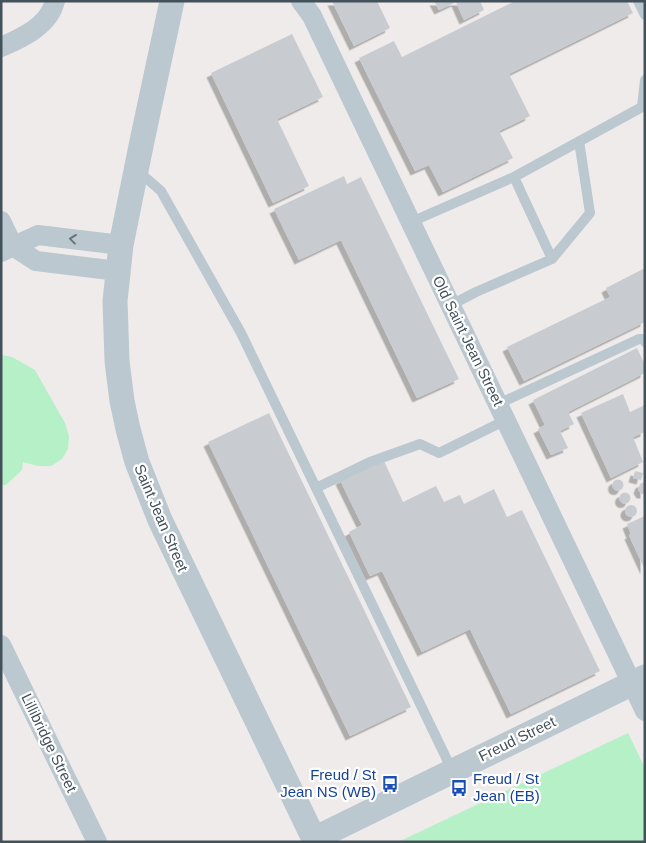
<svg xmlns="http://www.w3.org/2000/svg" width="646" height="843" font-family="Helvetica,sans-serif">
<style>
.green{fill:#b6f0c7}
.building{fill:#c8ccd1;filter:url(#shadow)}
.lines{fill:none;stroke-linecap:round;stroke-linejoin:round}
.service{stroke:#bbc8cf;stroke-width:10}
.minor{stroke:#bbc8cf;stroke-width:20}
.tertiary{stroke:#bbc8cf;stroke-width:25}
.oneway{stroke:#67757d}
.labels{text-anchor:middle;stroke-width:4.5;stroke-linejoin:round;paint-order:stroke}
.street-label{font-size:15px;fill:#43515a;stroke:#fff}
.transit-label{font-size:15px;fill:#164399;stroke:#fff;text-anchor:end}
</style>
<defs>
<filter id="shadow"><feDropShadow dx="-4.5" dy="4.5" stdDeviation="0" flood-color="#0004"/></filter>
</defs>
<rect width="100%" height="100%" fill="#efebeb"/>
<path class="green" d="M1,355l11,2 23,13 30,53 4,13 -1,13 -6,10 -11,7h-13l-15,-4 -1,8 -16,15h-5z
M628,733l17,35v74h-247z"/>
<path class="building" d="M332,1h45l13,27 -36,18z
M434,1h46l4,9 -20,10 -8,-18 -17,8z
M515,1h112l6,12 -124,61 21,42 -31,15 14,27 -70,34 -14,-27 -14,6 -56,-113 35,-17 8,16z
M292,34l31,63 -46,22 32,67 -36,17 -62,-130z
M344,176l3,8 14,-7 98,202 -42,19 -76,-158 -42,20 -25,-51z
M645,268v54l-121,59 -17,-34 103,-50 -4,-9z
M637,348l8,17v8l-77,39 6,12 -14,7 8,17 -17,7 -13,-26 7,-4 -12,-25z
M623,394l7,18 15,-7v27l-12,5 10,25 -32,16 -30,-65z
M269,413l142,294 -61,29 -142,-294z
M383,459l20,43 33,-16 8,16 16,-7 4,9 30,-15 13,28 15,-7 78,161 -89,43 -41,-85 -48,23 -40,-81 -12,5 -21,-44 13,-7 -22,-45z
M635,471l8,2 -2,7 -8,-2z
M612.5 485a5.5 5.5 0 1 1 11 0a5.5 5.5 0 1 1-11 0Z
M644,482l1,1v11h-4l-3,-5 2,-5z
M619.5 498a5.5 5.5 0 1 1 11 0a5.5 5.5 0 1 1-11 0Z
M625 511a6 6 0 1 1 12 0a6 6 0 1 1-12 0Z
M645,516v54l-16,-35 2,-1 -4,-10z"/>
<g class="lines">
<path class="service" d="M638,1l7,14
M138,171l23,20 80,142 75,155 54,-26 50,-18 19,9 67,-33
M514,177l128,-70 3,-27
M411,222l103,-45 38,82 -76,33 -25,13
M552,259l38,-46 -11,-72
M498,404l141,-65h4l2,3
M316,488l136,282"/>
<path class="minor" d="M301,1l11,15 333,695
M1,47c21,-9 48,-21 54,-46
M1,221l12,25
M13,246l23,15 82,10
M1,252l37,-17 83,10
M1,645l96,197"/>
<path class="tertiary" d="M172,1l-30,140 -21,104 -6,56 2,60 5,40 6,28 9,33 23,58 154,319 331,-162"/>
</g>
<defs><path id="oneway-chevron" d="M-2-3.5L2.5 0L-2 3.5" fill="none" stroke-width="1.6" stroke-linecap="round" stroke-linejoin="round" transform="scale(1.25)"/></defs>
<use class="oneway" href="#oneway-chevron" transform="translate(73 239) rotate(-173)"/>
<defs>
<g id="bus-bare" transform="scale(1.35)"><path d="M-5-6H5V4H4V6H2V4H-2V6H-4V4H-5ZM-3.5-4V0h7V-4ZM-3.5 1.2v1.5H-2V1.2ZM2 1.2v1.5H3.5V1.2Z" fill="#1a4fb4" stroke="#fff" stroke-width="2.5" paint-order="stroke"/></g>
</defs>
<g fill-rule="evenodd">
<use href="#bus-bare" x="390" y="784"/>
<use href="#bus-bare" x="459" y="788"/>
</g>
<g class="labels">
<g class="street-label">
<text transform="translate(468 341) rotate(64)" y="5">Old Saint Jean Street</text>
<text transform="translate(161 518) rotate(67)" y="5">Saint Jean Street</text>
<text transform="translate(517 739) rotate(-26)" y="5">Freud Street</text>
<text transform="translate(49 743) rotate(64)" y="5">Lillibridge Street</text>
</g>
<g class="transit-label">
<text x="376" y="780">Freud / St<tspan x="376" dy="17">Jean NS (WB)</tspan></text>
<text x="473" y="784" text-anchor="start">Freud / St<tspan x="473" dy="17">Jean (EB)</tspan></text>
</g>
</g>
<rect width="646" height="843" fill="none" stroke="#43515a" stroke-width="5"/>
</svg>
